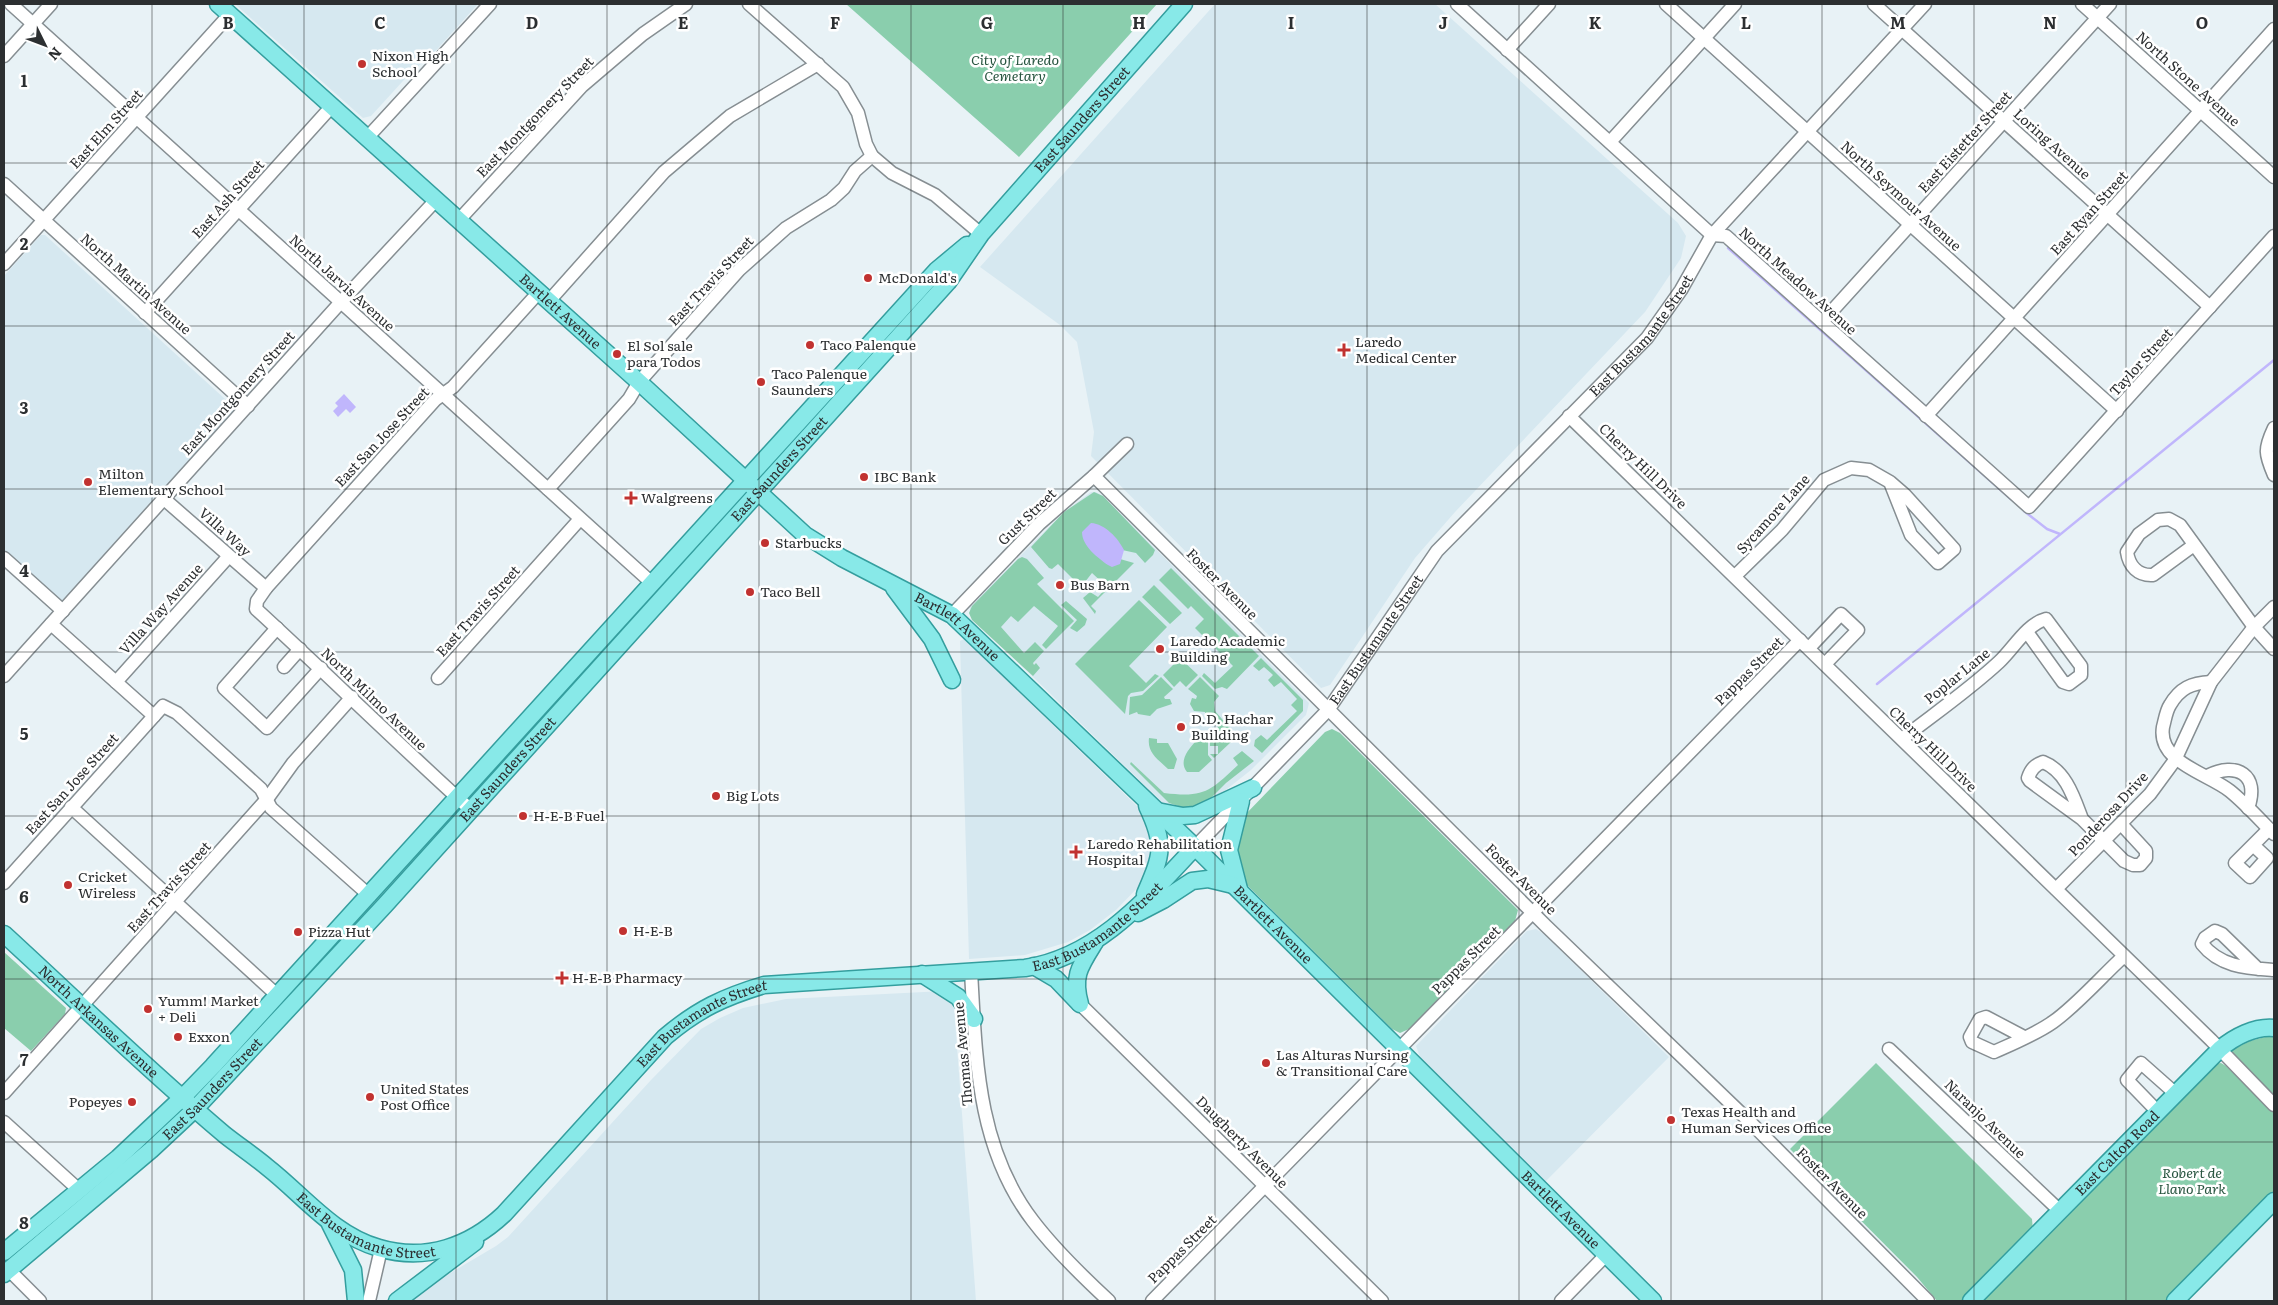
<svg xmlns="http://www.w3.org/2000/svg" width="2278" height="1305" font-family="Literata,serif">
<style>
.built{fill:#d6e8f0}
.green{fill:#8acead}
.water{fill:#c0b6fc}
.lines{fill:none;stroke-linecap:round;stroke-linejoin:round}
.stream{stroke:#c0b6fc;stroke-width:2.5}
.minor-casing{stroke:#868e92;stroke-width:15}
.major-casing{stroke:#349e9e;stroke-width:19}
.minor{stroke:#fff;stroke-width:12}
.major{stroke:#88e9e8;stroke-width:16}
.grid{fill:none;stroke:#2c2f31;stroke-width:1;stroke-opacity:0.55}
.poi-dot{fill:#c13230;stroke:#fff;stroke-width:2}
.labels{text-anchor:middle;stroke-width:5;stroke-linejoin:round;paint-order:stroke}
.poi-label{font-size:14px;fill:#2c2f31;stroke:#fff;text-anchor:start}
.park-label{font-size:14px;font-style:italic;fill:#285540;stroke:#fff}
.street-label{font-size:14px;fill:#2c2f31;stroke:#fff}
.grid-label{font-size:16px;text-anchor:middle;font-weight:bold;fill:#2c2f31;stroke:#fff;stroke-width:5;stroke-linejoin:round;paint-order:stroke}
</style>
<rect width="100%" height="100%" fill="#e8f2f6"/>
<path class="built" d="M235,4h243l-48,53 -17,13 -42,46 -8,2z
M1215,4h220l243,219 8,13 -5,22 -36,54 -190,200 -40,46 -85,127 -9,3 -230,-232 3,-24 -17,-90 -17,-17 -80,-58z
M41,235h4l191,174 -172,195 -60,-50v-278z
M1091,492h5l7,4 206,207 -3,12 -55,55 -53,42 -33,-7 -195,-189v-9l63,-64 31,-31z
M964,639l177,171 15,24 -11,46 -29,30 -26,20 -22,12 -43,13 -56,4 -9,-318z
M1536,929l9,6 124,122 -124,125 -125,-125 -4,-11 111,-115z
M944,991l10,16 22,294h-566l20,-16 66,-39 12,-9 143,-157 50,-51 19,-11 23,-10 43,-9z"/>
<path class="green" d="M846,4h311l-138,153z
M1094,492l9,4 52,54 -2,5 -8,8 -9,-10 -14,-3 -2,9 14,4 -43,43 5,5 -1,3 -12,-16 7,-6 8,5 9,-10 -15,-14 -11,14 -23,-23 -6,5 -3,-1 -18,-21 33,-35z
M1022,557l5,2 17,19 -7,6 37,37 -28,28 -4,-4 16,-19 -24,-20 -16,16 -7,-6 -10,11 23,26 11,-11 9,9 -11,12 1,2 2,-2 4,5 -7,8 -61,-56 -3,-7 3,-7 46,-47z
M1171,568l88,88 -32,33 -5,-2 -7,2 -13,-13 2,-3 11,10 18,-17 -38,-38 9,-9 -13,-13 -3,3 -29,-29z
M1154,585l28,28 -12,11 -28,-27z
M1139,600l28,27 -38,39 17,17 9,-9 4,2 -16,15 -12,2 -3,3 -3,18 -50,-50z
M1066,601l21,18 -2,6 -8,7 -7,-4 7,-8 -16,-15z
M1180,658l18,17 -12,12 -6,-6 -6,6 -11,-12z
M1261,658l42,42v11l-41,42 -8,-7 1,-6 6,-5 6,5 30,-29 -6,-6 6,-6 -16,-17 -7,5 -6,-7 5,-5 -9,-8 -5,4 -6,-5z
M1161,677l12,12 -9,8 1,2h5l2,5 -15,5 -7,7 -12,-2 -1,-2 -8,3 1,-18 12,-2z
M1200,677l19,19 -5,6 1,9 20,23 -5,6 1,2 -17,16 -4,-4h8v-8h-8v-12h5l3,-6 -3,-8h-6v-4h-4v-4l-11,-1 -4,-7 2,-6 4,1 1,-3 -9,-7z
M1332,729l8,4 178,177 -3,11 -106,108 -9,4 -8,-4 -149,-148 -9,-16 8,-47 83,-86z
M1149,738l8,1v4h11l9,16 -3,10h-6c-10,-10 -21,-16 -19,-31z
M1205,741h3v14l4,5 -13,12h-12c-9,-11 2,-23 8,-30z
M1242,751l12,10 -28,22 -20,20 -18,6 -19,-6 -39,-39 1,-2 33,31c41,5 46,-2 74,-28l-5,-7z
M4,952l62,56 -1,6 -34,37 -27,-23z
M2265,1037h9v62l-43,-46 1,-3 18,-9z
M1876,1063l156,156 1,12 -70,70h-26l-20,-24 -127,-128z
M2221,1063l5,3 48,47v80l-106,108h-189l234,-237z"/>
<path class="water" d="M344,394l12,13 -6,6 -4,-4 -8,8 -5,-6 5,-5 -3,-3z
M1091,523c14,1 27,15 33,27l-4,14 -8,3 -4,-2c-10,-7 -26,-19 -26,-33z"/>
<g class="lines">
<path class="stream" d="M1728,248l283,251
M2024,511l23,18 13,5
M1877,684l397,-324"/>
<g class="minor-casing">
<g id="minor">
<path d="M11,4l642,580"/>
<path d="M749,4l94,83 15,26 8,31 6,12 20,17 43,22 46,39"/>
<path d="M1457,4l255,231"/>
<path d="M1666,4l451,407"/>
<path d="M1874,4l336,303"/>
<path d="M2082,4l192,173"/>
<path d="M1507,50l42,-46"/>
<path d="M4,56l47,-52"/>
<path d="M367,138l123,-134"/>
<path d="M1610,142l125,-138"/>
<path d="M4,184l244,222"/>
<path d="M459,220l123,-134 61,-52 43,-30"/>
<path d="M1712,235l14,1 303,271 245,-271"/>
<path d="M4,264l226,-250"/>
<path d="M549,301l115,-129 66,-56 88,-52"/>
<path d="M145,313l187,-207"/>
<path d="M1822,322l288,-318"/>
<path d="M1569,416l642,624 63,65"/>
<path d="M1926,416l348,-387"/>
<path d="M2274,428c-10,21 -9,26 0,47"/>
<path d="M1094,476l452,450 203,195 179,180"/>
<path d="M548,489l81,-90 10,-17 100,-112 47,-42 45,-28 13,-12 11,-17 17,-15"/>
<path d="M163,498l103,90"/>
<path d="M2194,545l-41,30c-15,1 -24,-9 -26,-23l12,-18 19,-14 11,-1 11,6 74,102 20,22"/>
<path d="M4,558l59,53"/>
<path d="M1735,576l47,-46 42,-50 27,-12 18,2 21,12 15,13 49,54 -16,14 -27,-28 -21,-53"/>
<path d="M952,615l87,-91 55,-48 33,-32"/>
<path d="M51,624l103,92"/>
<path d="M277,628l-53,60 43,40 54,-60"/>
<path d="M1809,648l32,-34 17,16 -33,34"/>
<path d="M284,667l16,-18"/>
<path d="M4,676l336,-373 96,-103"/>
<path d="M438,678l142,-159"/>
<path d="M116,682l113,-126"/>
<path d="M2211,682c-20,1 -31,6 -41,23 -4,6 -5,15 -7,22 -6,35 44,46 67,64 16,13 30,29 44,43"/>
<path d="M1902,739c32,-25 67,-49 97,-77 14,-13 28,-38 47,-43l35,47v9l-12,9 -6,-2 -36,-50"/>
<path d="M2207,776c30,-15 53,-1 41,32"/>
<path d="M71,807l207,189"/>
<path d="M471,810c-73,-66 -143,-135 -215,-201l1,-8 9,-13 169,-188 18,-13 86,-95"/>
<path d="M2082,819c-8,-21 -16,-48 -39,-57 -8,3 -12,7 -15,16l2,3 52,38 42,42 9,4h7l6,-7v-7l-24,-26"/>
<path d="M2253,845l14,13 -17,19 -15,-14 34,-34"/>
<path id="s1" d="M1195,847l133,-137 109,-159 210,-213 34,-48 31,-55 213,-231"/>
<path d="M4,883l159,-177 14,7 84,76 10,19 99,88"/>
<path d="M2056,889l94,-95 25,-34 36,-78 43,-55 20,-20"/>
<path d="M2258,969l-36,-35 -7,-3 -10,7 -3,6c18,23 45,24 72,26"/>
<path d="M971,971c5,88 6,177 62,250 22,29 49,55 76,80"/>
<path d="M1080,1004l302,297"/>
<path d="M2024,1037l-38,-20 -6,2 -10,18 2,5 22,10c20,-9 42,-18 59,-30 23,-16 50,-47 71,-66"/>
<path d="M1889,1049l171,162"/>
<path d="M4,1093l263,-294 26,-36 59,-66"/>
<path d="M2158,1112l-31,-32 14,-17 35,31"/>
<path d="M4,1122l75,68"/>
<path d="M9,1270l31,31"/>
<path d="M369,1301l12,-52"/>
<path d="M1152,1301l648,-661"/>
<path d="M1561,1301l45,-46"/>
</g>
</g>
<g class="major-casing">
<g id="major">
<path id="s2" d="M218,4l421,378 166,153 37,23 110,57 243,232 458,454"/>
<path d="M894,588l38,51 20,41"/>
<path d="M1157,811l26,5 12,-1 58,-27"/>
<path d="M1239,889l-10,-39 12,-49"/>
<path d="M1145,894c17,-40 21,-48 2,-88"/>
<path d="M1138,913l25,-13 29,-19 16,-2 25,6"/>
<path id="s3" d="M4,934c73,67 145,137 221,201 14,11 29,21 42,32 36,28 66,68 112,81 47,14 91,-2 125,-34l161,-177c33,-28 59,-40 99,-52l261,-17c73,-11 122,-70 170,-121"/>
<path d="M1034,966l22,13 23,24"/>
<path d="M922,974l36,23 16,22"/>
<path d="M1080,1004c-8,-28 0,-38 15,-62"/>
<path d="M330,1224l23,46 3,31"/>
<path d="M4,1252l114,-94 65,-61 30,-31 724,-796 30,-25"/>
<path id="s4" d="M4,1274l147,-124 44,-41 190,-204 563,-623 33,-48 203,-230"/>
<path d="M397,1301l78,-59"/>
<path id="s5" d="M1971,1301l249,-252c14,-12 35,-23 54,-21"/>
<path d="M2175,1301l99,-100"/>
</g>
</g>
<use href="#minor" class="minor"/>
<use href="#major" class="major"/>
</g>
<path class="grid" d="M152,4v1297M304,4v1297M456,4v1297M607,4v1297M759,4v1297M911,4v1297M1063,4v1297M1215,4v1297M1367,4v1297M1519,4v1297M1671,4v1297M1822,4v1297M1974,4v1297M2126,4v1297M4,163h2270M4,326h2270M4,489h2270M4,652h2270M4,816h2270M4,979h2270M4,1142h2270"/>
<g class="poi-dot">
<circle cx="362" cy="64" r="5"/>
<circle cx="868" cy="278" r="5"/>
<circle cx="810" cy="345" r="5"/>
<path d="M1341.5 342.5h5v5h5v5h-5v5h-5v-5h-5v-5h5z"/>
<circle cx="617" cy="354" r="5"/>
<circle cx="761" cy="382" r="5"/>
<circle cx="864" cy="477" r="5"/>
<circle cx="88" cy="482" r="5"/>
<path d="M628.5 490.5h5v5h5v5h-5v5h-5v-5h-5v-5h5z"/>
<circle cx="765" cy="543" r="5"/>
<circle cx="1060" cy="585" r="5"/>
<circle cx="750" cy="592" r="5"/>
<circle cx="1160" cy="649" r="5"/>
<circle cx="1181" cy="727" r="5"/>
<circle cx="716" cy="796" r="5"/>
<circle cx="523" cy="816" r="5"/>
<path d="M1073.5 844.5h5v5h5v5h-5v5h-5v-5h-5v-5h5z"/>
<circle cx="68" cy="885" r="5"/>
<circle cx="623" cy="931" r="5"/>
<circle cx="298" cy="932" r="5"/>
<path d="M559.5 970.5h5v5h5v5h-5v5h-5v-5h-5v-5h5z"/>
<circle cx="148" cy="1009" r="5"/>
<circle cx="178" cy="1037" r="5"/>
<circle cx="1266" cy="1063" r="5"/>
<circle cx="370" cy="1097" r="5"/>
<circle cx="132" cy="1102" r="5"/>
<circle cx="1671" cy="1120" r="5"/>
</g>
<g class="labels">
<g class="poi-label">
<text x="372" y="61">Nixon High<tspan x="372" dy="16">School</tspan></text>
<text x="878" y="283">McDonald's</text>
<text x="1355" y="347">Laredo<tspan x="1355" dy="16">Medical Center</tspan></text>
<text x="820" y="350">Taco Palenque</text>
<text x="627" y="351">El Sol sale<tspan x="627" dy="16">para Todos</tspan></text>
<text x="771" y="379">Taco Palenque<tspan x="771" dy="16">Saunders</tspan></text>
<text x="98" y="479">Milton<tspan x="98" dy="16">Elementary School</tspan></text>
<text x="874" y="482">IBC Bank</text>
<text x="641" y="503">Walgreens</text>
<text x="775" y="548">Starbucks</text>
<text x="1070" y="590">Bus Barn</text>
<text x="760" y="597">Taco Bell</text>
<text x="1170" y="646">Laredo Academic<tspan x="1170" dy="16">Building</tspan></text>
<text x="1191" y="724">D.D. Hachar<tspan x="1191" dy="16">Building</tspan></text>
<text x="726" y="801">Big Lots</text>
<text x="533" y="821">H-E-B Fuel</text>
<text x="1087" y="849">Laredo Rehabilitation<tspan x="1087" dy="16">Hospital</tspan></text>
<text x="78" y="882">Cricket<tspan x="78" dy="16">Wireless</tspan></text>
<text x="633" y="936">H-E-B</text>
<text x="308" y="937">Pizza Hut</text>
<text x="572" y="983">H-E-B Pharmacy</text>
<text x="158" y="1006">Yumm! Market<tspan x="158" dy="16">+ Deli</tspan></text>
<text x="188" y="1042">Exxon</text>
<text x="1276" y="1060">Las Alturas Nursing<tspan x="1276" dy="16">&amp; Transitional Care</tspan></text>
<text x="380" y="1094">United States<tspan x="380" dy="16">Post Office</tspan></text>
<text x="122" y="1107" text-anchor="end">Popeyes</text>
<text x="1681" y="1117">Texas Health and<tspan x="1681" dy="16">Human Services Office</tspan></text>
</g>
<g class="park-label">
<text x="1015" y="65">City of Laredo<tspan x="1015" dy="16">Cemetary</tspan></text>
<text x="2192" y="1178">Robert de<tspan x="2192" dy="16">Llano Park</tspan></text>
</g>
<g class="street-label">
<text transform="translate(2188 79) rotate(42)" y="5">North Stone Avenue</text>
<text transform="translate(535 117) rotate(-46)" y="5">East Montgomery Street</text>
<text dy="5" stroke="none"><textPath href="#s4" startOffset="1582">East Saunders Street</textPath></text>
<text transform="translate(106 129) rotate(-48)" y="5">East Elm Street</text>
<text transform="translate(1965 142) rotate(-48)" y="5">East Eistetter Street</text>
<text transform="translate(2052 144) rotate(42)" y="5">Loring Avenue</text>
<text transform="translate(1901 196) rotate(42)" y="5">North Seymour Avenue</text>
<text transform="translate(228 199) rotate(-48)" y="5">East Ash Street</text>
<text transform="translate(2089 213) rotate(-48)" y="5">East Ryan Street</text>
<text transform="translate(711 281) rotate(-47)" y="5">East Travis Street</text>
<text transform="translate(1798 281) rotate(42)" y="5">North Meadow Avenue</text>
<text transform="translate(342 283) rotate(42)" y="5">North Jarvis Avenue</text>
<text transform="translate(136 284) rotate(42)" y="5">North Martin Avenue</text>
<text dy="5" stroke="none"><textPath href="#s2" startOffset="460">Bartlett Avenue</textPath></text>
<text dy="5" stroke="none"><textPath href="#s1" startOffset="681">East Bustamante Street</textPath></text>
<text transform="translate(2141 362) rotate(-48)" y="5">Taylor Street</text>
<text transform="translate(238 393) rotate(-48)" y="5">East Montgomery Street</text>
<text transform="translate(382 437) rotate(-47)" y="5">East San Jose Street</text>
<text transform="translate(1643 466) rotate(44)" y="5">Cherry Hill Drive</text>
<text dy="5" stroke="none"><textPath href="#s4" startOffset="1119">East Saunders Street</textPath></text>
<text transform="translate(1773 514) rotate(-48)" y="5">Sycamore Lane</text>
<text transform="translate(1027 517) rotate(-44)" y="5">Gust Street</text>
<text transform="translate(225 532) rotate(42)" y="5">Villa Way</text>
<text transform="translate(1222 584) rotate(45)" y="5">Foster Avenue</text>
<text transform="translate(161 609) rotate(-48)" y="5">Villa Way Avenue</text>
<text transform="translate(478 611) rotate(-48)" y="5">East Travis Street</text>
<text dy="5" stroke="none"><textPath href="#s2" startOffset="970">Bartlett Avenue</textPath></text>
<text dy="5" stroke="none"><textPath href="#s1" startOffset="276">East Bustamante Street</textPath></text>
<text transform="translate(1749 671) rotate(-45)" y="5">Pappas Street</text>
<text transform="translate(1957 676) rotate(-39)" y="5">Poplar Lane</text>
<text transform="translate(374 699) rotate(44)" y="5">North Milmo Avenue</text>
<text transform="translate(1933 749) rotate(44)" y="5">Cherry Hill Drive</text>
<text dy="5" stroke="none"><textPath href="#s4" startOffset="714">East Saunders Street</textPath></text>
<text transform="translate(72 784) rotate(-48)" y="5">East San Jose Street</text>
<text transform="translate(2108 814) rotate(-47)" y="5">Ponderosa Drive</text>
<text transform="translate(1521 879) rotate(45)" y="5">Foster Avenue</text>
<text transform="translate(169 887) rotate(-48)" y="5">East Travis Street</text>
<text dy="5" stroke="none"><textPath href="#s3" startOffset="1325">East Bustamante Street</textPath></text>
<text dy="5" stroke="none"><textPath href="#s2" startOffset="1405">Bartlett Avenue</textPath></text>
<text transform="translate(1466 960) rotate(-45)" y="5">Pappas Street</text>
<text dy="5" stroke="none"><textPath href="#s3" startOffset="129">North Arkansas Avenue</textPath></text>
<text dy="5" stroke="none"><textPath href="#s3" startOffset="905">East Bustamante Street</textPath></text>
<text transform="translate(963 1054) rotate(-95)" y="5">Thomas Avenue</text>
<text dy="5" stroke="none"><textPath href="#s4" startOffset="279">East Saunders Street</textPath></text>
<text transform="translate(1985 1119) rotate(44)" y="5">Naranjo Avenue</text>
<text transform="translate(1242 1142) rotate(45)" y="5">Daugherty Avenue</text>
<text dy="5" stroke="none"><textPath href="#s5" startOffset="208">East Calton Road</textPath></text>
<text transform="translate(1832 1183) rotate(45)" y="5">Foster Avenue</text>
<text dy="5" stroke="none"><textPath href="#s2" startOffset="1810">Bartlett Avenue</textPath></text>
<text dy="5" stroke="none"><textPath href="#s3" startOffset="471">East Bustamante Street</textPath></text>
<text transform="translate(1182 1249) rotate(-45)" y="5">Pappas Street</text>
</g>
</g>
<g class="grid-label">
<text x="228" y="29">B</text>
<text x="380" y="29">C</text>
<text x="532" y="29">D</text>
<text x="683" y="29">E</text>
<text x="835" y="29">F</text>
<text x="987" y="29">G</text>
<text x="1139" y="29">H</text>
<text x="1291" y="29">I</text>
<text x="1443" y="29">J</text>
<text x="1595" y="29">K</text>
<text x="1746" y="29">L</text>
<text x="1898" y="29">M</text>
<text x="2050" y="29">N</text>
<text x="2202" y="29">O</text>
<text x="24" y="87">1</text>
<text x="24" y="250">2</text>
<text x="24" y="414">3</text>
<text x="24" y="577">4</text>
<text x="24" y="740">5</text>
<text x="24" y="903">6</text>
<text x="24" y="1066">7</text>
<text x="24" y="1229">8</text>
</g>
<rect width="2278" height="1305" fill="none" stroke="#2c2f31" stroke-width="10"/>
<g transform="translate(45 45) rotate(132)" stroke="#ffffff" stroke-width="4" paint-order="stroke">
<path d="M0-4L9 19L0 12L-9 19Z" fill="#2c2f31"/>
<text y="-8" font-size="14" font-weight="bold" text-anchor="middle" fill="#2c2f31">N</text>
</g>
</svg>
